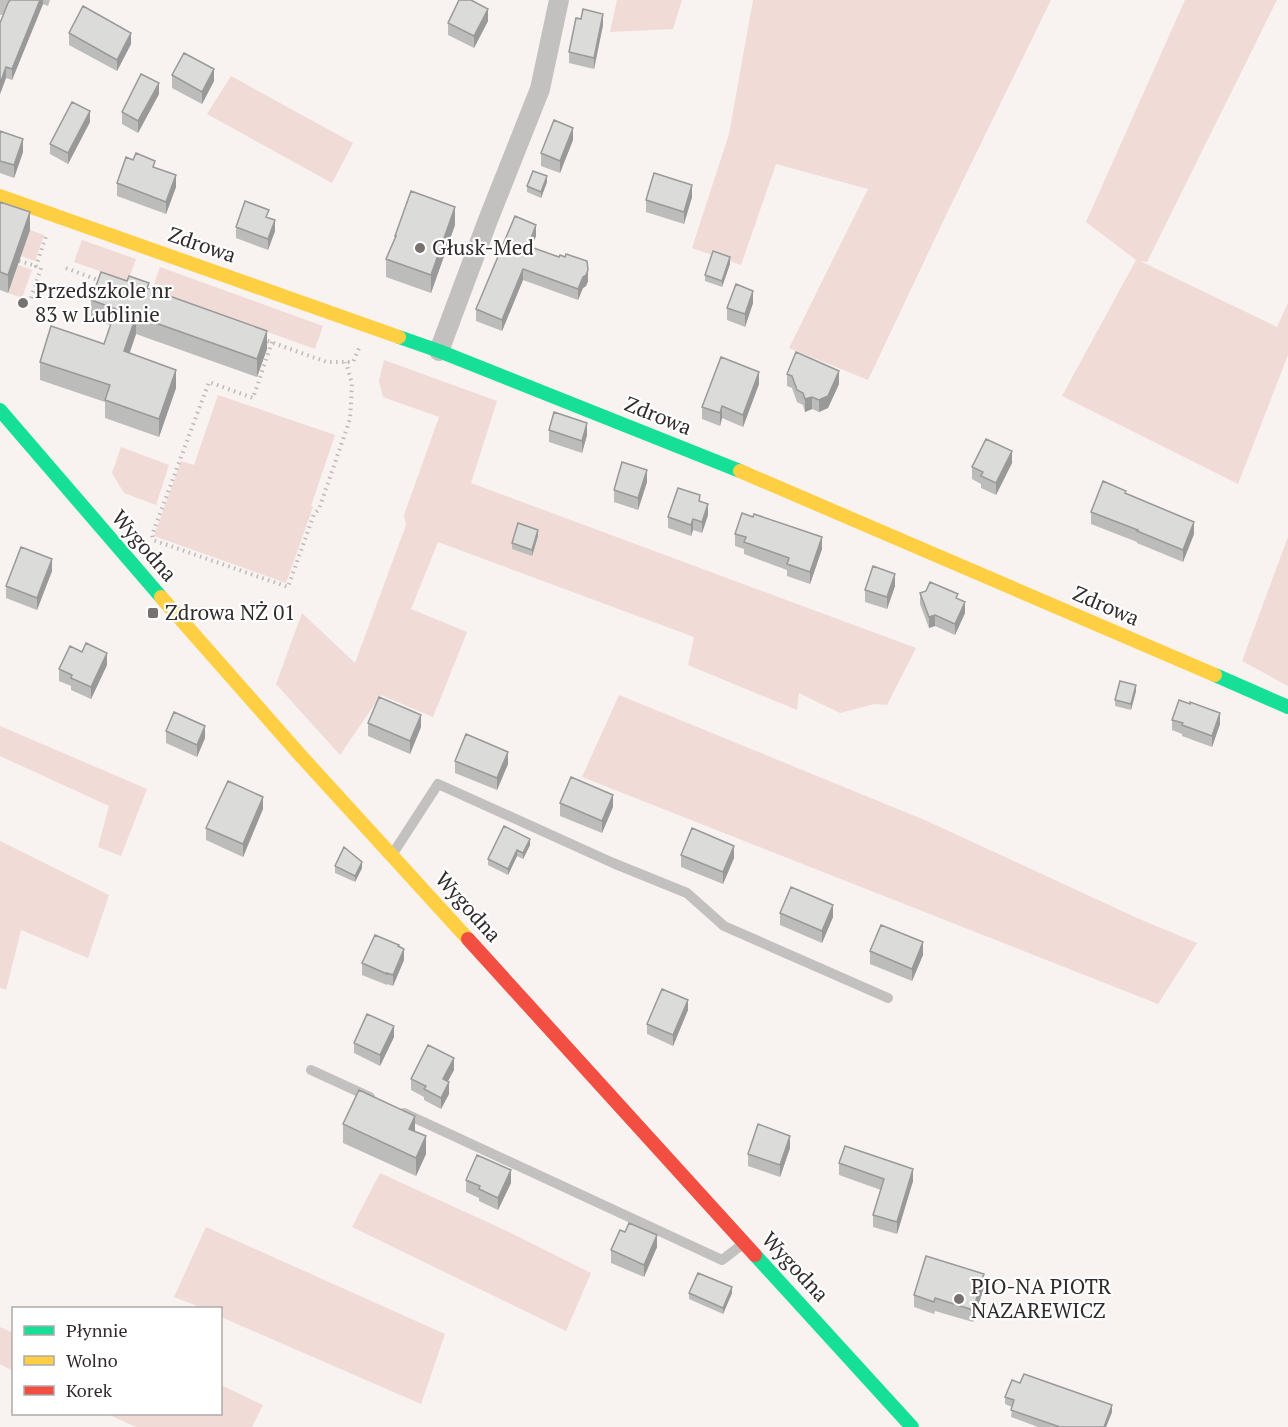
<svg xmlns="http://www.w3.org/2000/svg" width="1288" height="1427" font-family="'PT Serif',serif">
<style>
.green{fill:#f0dbd6}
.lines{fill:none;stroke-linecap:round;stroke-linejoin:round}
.path{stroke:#bcbaba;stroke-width:4;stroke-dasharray:1.5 4.5;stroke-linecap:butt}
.lane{stroke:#c3c1c0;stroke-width:10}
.street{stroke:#c3c1c0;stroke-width:20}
.fast{stroke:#16e098;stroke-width:14}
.slow{stroke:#ffcf43;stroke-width:14}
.jam{stroke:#f24e42;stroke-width:14}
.wall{fill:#bcbcbb}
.shaded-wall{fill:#999}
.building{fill:#dbdbda;stroke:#999;stroke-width:1.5}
.poi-dot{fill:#777170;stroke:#fff;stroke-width:2}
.labels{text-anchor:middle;stroke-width:4.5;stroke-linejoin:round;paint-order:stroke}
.street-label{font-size:21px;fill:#312c2b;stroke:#fff}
.poi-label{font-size:21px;fill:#312c2b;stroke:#fff;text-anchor:start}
</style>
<rect width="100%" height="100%" fill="#f8f2f0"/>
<path class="green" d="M617,0h65l-9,29 -63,3z
M753,0h298l-103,211 -80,169 -79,-32 79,-159 -92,-25 -35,101 -49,-17 37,-114z
M1185,0h92l-130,262 -7,-1 137,66 11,-24v52l-50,129 -176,-88 74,-136 -50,-38z
M231,76l122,67 -21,40 -125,-69z
M30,230l14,5 -9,26 -14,-5z
M82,240l54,19 -8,22 -54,-19z
M18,265l14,5 -10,28 -14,-5z
M160,267l163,59 -8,23 -163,-59z
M384,360l113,41 -26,82 445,165 -29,57 -13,-1 -34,9 -41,-20 -2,17 -109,-45 6,-28 -256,-95 -27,67 56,23 -34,85 -52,-22 -41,60 -64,-71 26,-71 53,50 51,-138 -2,-10 35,-98 -56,-20 -4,-16z
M218,395l117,40 -24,71 2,1 -27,76 -132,-47 27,-75 13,4z
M121,447l48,18 -13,40 -32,-12 -12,-20z
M1288,537v149l-46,-25z
M619,695l308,126 210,97 60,25 -39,61 -576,-227z
M0,726l147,63 -26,67 -23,-9 11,-41 -109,-50z
M0,841l109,54 -21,63 -67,-28 -15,60 -6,-2z
M380,1173l129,59 82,41 -25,58 -214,-104z
M206,1227l239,107 -24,70 -200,-87 -1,-9h-18l-28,-11z
M0,1327l13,6v38l-13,-7z
M221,1385l42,20 -11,22h-116l-29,-13h113z"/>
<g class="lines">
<path class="path" d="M19,261l17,5
M66,268l37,14
M31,298l10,-30 -5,-2 10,-30
M262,339l65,23h26l7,-16
M272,342l-19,56 -44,-16 -57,153 1,5 135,47 26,-73 5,-5 31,-90 2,-35 -6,-22"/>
<path class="lane" d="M392,855l46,-71 175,79 74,30 37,33 164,72
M311,1070l59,27
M404,1113l318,147 21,-16"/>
<path class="street" d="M0,5l2,-5
M439,351l49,-131 52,-131 19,-89"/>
<path class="fast" d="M399,337l40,14 301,120
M0,410l161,187
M1215,675l73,32
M755,1255l157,172"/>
<path class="slow" d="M0,196l399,141
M740,471l475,204
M161,597l140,159 167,183"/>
<path class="jam" d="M468,939l287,316"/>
</g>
<path class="wall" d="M10,0h40l-2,6 -5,-2 -31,76 -6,-2 -6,16v-71z
M488,21l-14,27 -26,-13v-12z
M603,25l-9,44 -25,-6v-11z
M69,33l62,11 -14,27 -48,-26z
M172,75l42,6 -12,23 -30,-16z
M159,94l-21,39 -16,-9v-12z
M90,122l-22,42 -18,-10v-10z
M0,131l23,21 -9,26 -14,-5z
M573,140l-13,33 -19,-7v-13z
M155,167l21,20 -10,27 -49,-18v-13z
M547,182l-6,16 -14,-6v-6z
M692,197l-8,27 -38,-12v-12z
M0,202l30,28 -22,63 -8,-3z
M269,218l6,13 -7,19 -32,-12v-11z
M455,225l-24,68 -45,-16v-18l9,-20v-3z
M536,236l-4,11 56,34 -2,5 -3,2 -5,12 -55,-20 -21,51 -26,-10v-12z
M730,264l-8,23 -17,-6v-6z
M149,289l118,60 -10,28 -121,-43 -7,19 47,35 -17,49 -54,-19v-16l-65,-22v-18l64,-18 6,-19 -19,-6v-19z
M753,303l-8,24 -18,-7v-12z
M787,374l52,10 -11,24 -9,4 -7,-3 -7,3 -2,-7 -6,-3 -5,-14 -5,-2z
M759,384l-16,43 -21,-9 -2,8 -18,-7v-12z
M549,430l38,5 -5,18 -33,-11z
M1012,463l-16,32 -15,-7v-4l-9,-5v-12z
M647,482l-9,28 -24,-8v-12z
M1126,494l68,40 -11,28 -46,-19v-1l-46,-18v-12z
M700,501l8,14 -6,18 -9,-3 -2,6 -23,-8v-11z
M735,534l87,15 -12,35 -23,-8v-6l-43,-16v-5l-9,-3z
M538,536l-6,20 -20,-7v-6z
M52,571l-15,39 -31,-12v-12z
M895,586l-8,23 -22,-7v-12z
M920,593l38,6 7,14 -10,22 -20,-9 -6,2 -9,-24z
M107,665l-16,34 -20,-9v-4l-12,-5v-12z
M1136,691l-5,19 -16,-4v-6z
M1190,704l30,20 -8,23 -30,-11v-2l-10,-4v-10z
M368,723l53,4 -11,27 -42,-18z
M166,731l39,7 -8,19 -31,-14z
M455,761l53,3 -11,26 -42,-17z
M560,803l53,4 -11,26 -42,-17z
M263,809l-20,48 -37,-17v-12z
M530,845l-7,14 -6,-3 -9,19 -20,-10v-6z
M681,855l53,3 -11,26 -42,-17z
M335,866l27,2 -7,14 -20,-9z
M780,913l53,4 -11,26 -42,-18z
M870,951l53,4 -11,26 -42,-17z
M404,960l-11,26 -6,-2v1l-25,-10v-12z
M688,1010l-15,36 -26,-12v-10z
M394,1037l-14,29 -26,-13v-10z
M454,1070l-6,11 1,13 -8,15 -17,-9v-3l-13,-7v-11z
M343,1124l83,30 -10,22 -73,-33z
M790,1148l-10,29 -32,-11v-12z
M839,1163l74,18 -16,53 -24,-7v-12l8,-25 -42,-15z
M466,1180l45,3 -13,27 -19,-9v-3l-13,-6z
M657,1247l-13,30 -33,-14v-13z
M984,1287l-11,35 -38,-11 -1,3 -20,-7v-12z
M689,1293h43l-9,21 -34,-15z
M1005,1397l107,15 -6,15h-68l-27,-10 1,-10 -7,-3z"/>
<path class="shaded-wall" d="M40,0h3v4l-31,76v-11z
M488,9v12l-14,27v-12z
M603,14v11l-9,44v-11z
M131,33v11l-14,27v-11z
M6,67v11l-6,16v-10z
M214,69v12l-12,23v-12z
M159,83v11l-21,39v-12z
M90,111v11l-22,42v-11z
M573,128v12l-13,33v-12z
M23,139v13l-9,26v-13z
M176,175v12l-10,27v-12z
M547,176v6l-6,16v-6z
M692,185v12l-8,27v-12z
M455,207v18l-24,68v-18z
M30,212v18l-22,63v-18z
M275,220v11l-7,19v-11z
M536,225v11l-8,21v-11z
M730,257v7l-8,23v-6z
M523,269v11l-21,51v-11z
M588,270v11l-2,5 -3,2 -5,12v-11l5,-12z
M753,291v12l-8,24v-13z
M136,316v18l-12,36v-19z
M267,331v18l-10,28v-18z
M176,370v18l-17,49v-18z
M839,371v13l-11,24 -9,4v-12z
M759,372v12l-16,43v-12z
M812,397v12l-7,3v-13z
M722,406v12l-2,8v-13z
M587,423v12l-5,18v-12z
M1012,451v12l-16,32v-12z
M647,470v12l-9,28v-12z
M708,504v11l-6,18v-11z
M693,519v11l-2,6v-11z
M1194,522v12l-11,28v-12z
M538,530v6l-6,20v-6z
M822,537v12l-12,35v-12z
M52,559v12l-15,39v-12z
M895,574v12l-8,23v-12z
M965,602v11l-10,22v-11z
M935,615v11l-6,2v-11z
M107,653v12l-16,34v-12z
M1136,685v6l-5,19v-6z
M1220,713v11l-8,23v-11z
M421,715v12l-11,27v-13z
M205,726v12l-8,19v-12z
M508,752v12l-11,26v-12z
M613,795v12l-11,26v-12z
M263,797v12l-20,48v-13z
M530,839v6l-7,14v-6z
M734,846v12l-11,26v-12z
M517,850v6l-9,19v-6z
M362,862v6l-7,14v-6z
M833,905v12l-11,26v-12z
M923,942v13l-11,26v-12z
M404,949v11l-11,26v-11z
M688,1000v10l-15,36v-11z
M394,1026v11l-14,29v-11z
M454,1058v12l-11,20v-11z
M449,1082v12l-8,15v-11z
M415,1116v18l-6,-5z
M426,1136v18l-10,22v-18z
M790,1136v12l-10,29v-12z
M913,1169v12l-16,53v-12z
M511,1170v13l-13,27v-12z
M657,1235v12l-13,30v-12z
M984,1274v13l-11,35v-12z
M732,1287v6l-9,21v-6z
M1112,1405v7l-6,15h-2z"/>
<path class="building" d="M10,0h30l-28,69 -6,-2 -6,17v-61l8,-20z
M459,0h12l17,9 -14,27 -26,-13z
M83,6l48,27 -14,27 -48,-27z
M583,9l20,5 -9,44 -25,-6 7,-34 5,1z
M184,53l30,16 -12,23 -30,-17z
M141,74l18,9 -21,38 -16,-9z
M72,102l18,9 -22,42 -18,-9z
M554,120l19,8 -13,33 -19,-8z
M0,131l23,8 -9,26 -14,-4z
M136,153l19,8 -2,6 23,8 -10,27 -49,-19 9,-26 7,3z
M533,171l14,5 -6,16 -14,-6z
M654,173l38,12 -8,27 -38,-12z
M411,191l44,16 -24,68 -45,-16 10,-23h-1z
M245,201l24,9 -3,7 9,3 -7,19 -32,-12z
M0,202l30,10 -22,63 -8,-3z
M515,216l21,9 -8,21 31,11 1,-2 5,2 1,-3 21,7 1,9 -2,5 -3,2 -5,12 -55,-20 -21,51 -26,-11z
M713,251l17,6 -8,24 -17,-6z
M101,272l26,9 2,-5 20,7 -2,5 120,43 -10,28 -121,-43 -12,35 52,19 -17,49 -54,-19 5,-15 -70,-23 11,-36 53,18 12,-35 -25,-9z
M736,284l17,7 -8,23 -18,-6z
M796,352l43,19 -11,25 -9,4 -7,-3 -7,2 -2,-6 -6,-3 -5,-14 -5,-2z
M721,357l38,15 -16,43 -21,-9 -2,7 -18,-6z
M554,412l33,11 -5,18 -33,-11z
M986,439l26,12 -16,32 -15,-7 2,-4 -11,-5z
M622,462l25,8 -9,28 -24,-8z
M1103,481l23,10 -1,2 69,29 -11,28 -46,-19 1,-1 -47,-18z
M678,488l22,7 -1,6 9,3 -6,18 -9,-3 -2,6 -23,-8z
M742,513l11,4 1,-3 68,23 -12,35 -23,-8 2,-6 -45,-16 2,-5 -11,-3z
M518,523l20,7 -6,20 -20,-7z
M21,547l31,12 -15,39 -31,-12z
M873,566l22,8 -8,23 -22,-7z
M930,582l28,12 -2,4 9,4 -10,22 -20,-9 -6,2 -9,-24 6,-2z
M86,643l21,10 -16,34 -20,-9 1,-3 -13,-6 11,-23 12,6z
M1120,681l16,4 -5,19 -16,-4z
M379,697l42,18 -11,26 -42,-18z
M1179,700l11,4v-2l30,11 -8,23 -30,-11 1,-2 -11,-3z
M174,712l31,14 -8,19 -31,-14z
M466,734l42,18 -11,26 -42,-17z
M571,777l42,18 -11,26 -42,-18z
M228,781l35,16 -20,47 -37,-16z
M504,826l26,13 -7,14 -6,-3 -9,19 -20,-10z
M692,828l42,18 -11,26 -42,-17z
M344,847l18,15 -7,14 -20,-10z
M791,887l42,18 -11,26 -42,-18z
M881,925l42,17 -11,27 -42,-18z
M375,935l24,10 -1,1 6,3 -11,26 -6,-2v1l-25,-11z
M662,989l26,11 -15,35 -26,-11z
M367,1014l27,12 -14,29 -26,-12z
M428,1045l26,13 -11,21 6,3 -8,16 -17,-9 2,-3 -15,-7z
M359,1090l56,26 -6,13 17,7 -10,22 -73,-34z
M758,1124l32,12 -10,29 -32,-11z
M845,1146l68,23 -16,53 -24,-7 11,-36 -45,-16z
M477,1155l34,15 -13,28 -19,-9 1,-3 -14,-6z
M629,1223l28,12 -13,30 -33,-15 9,-20 5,2z
M926,1256l58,18 -11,36 -38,-12 -1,4 -20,-7z
M698,1273l34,14 -9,21 -34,-15z
M1024,1374l88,31 -8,22h-44l-49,-17 3,-10 -9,-3 7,-17 8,3z"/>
<g class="poi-dot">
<circle cx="420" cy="248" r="6"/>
<circle cx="23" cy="303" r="6"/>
<rect x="147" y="607" width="12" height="12" rx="3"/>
<circle cx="959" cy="1299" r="6"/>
</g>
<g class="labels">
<g class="street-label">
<text transform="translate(202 245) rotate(19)" y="7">Zdrowa</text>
<text transform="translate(658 416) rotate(22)" y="7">Zdrowa</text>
<text transform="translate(144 546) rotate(49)" y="7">Wygodna</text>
<text transform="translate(1106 606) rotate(23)" y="7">Zdrowa</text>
<text transform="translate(468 907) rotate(48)" y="7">Wygodna</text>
<text transform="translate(795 1267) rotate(47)" y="7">Wygodna</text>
</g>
<g class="poi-label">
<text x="432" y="255">Głusk-Med</text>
<text x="35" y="298">Przedszkole nr<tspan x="35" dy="24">83 w Lublinie</tspan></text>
<text x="165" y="620">Zdrowa NŻ 01</text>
<text x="971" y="1294">PIO-NA PIOTR<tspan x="971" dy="24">NAZAREWICZ</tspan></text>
</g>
</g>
<rect x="12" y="1307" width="210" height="108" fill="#ffffff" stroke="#adabaa" stroke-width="1.5"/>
<rect x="24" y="1326" width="30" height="9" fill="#16e098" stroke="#adabaa" stroke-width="1.5"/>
<text x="66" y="1337" font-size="18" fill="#312c2b">Płynnie</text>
<rect x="24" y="1356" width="30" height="9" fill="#ffcf43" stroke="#adabaa" stroke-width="1.5"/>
<text x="66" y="1367" font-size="18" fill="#312c2b">Wolno</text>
<rect x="24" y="1386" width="30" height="9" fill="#f24e42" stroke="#adabaa" stroke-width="1.5"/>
<text x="66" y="1397" font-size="18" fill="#312c2b">Korek</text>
</svg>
